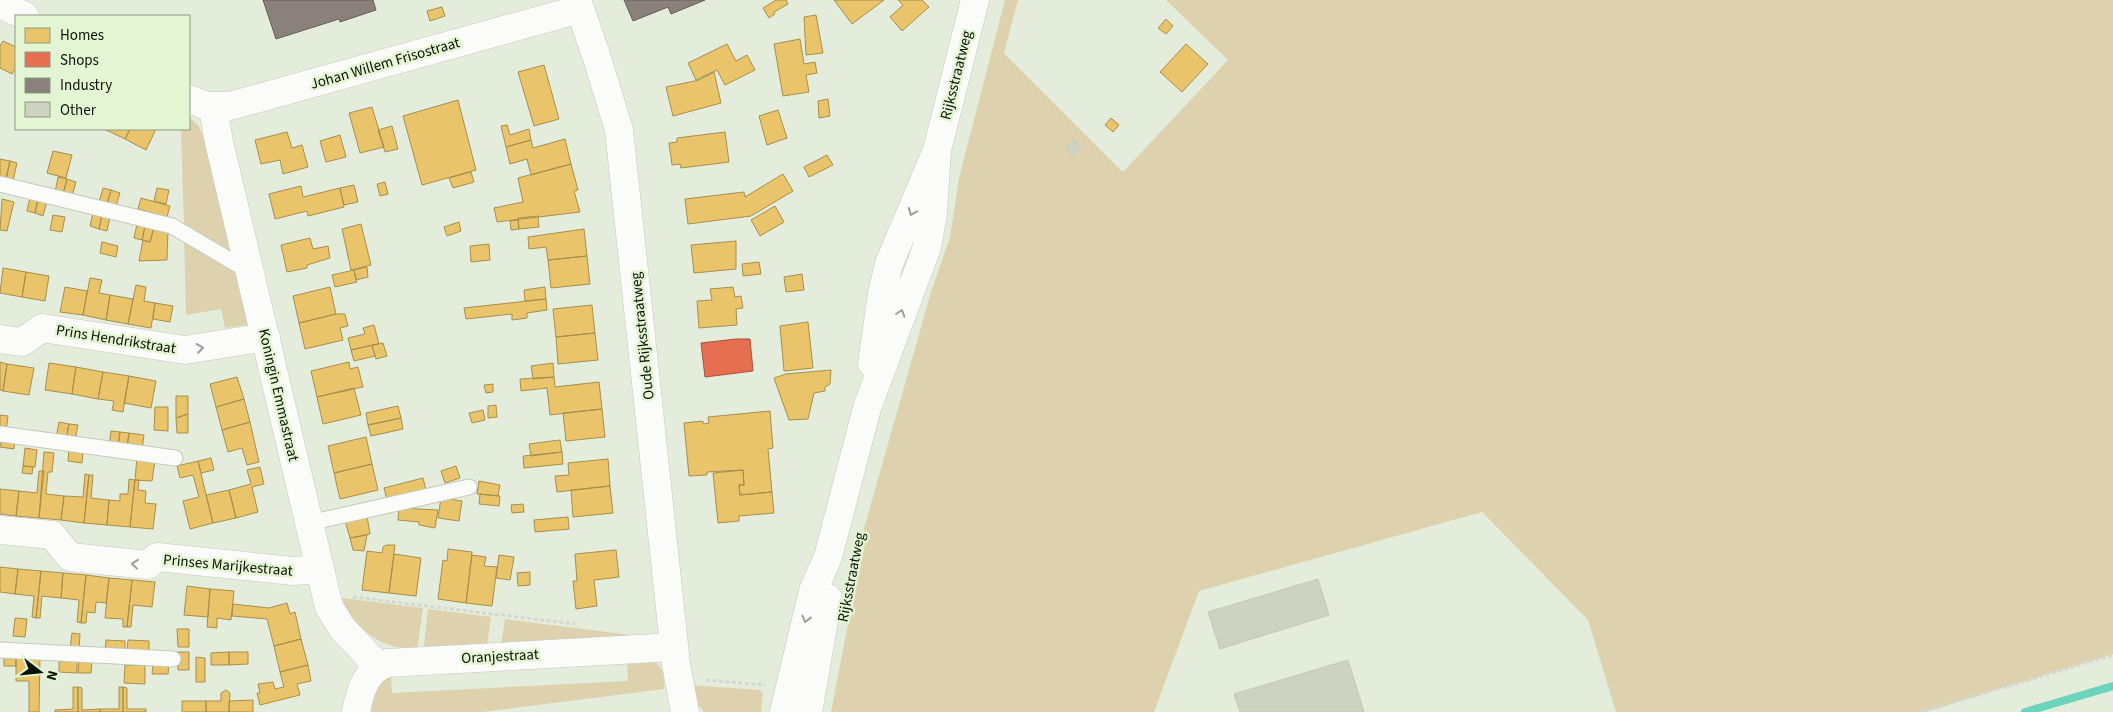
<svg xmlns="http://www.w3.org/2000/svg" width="2113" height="712" font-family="'Source Sans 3',sans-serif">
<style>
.green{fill:#ddd2ad}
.homes{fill:#e9c46a;stroke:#a78f4c}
.shops{fill:#e76f51;stroke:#a5533b}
.industry{fill:#8a817c;stroke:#646059}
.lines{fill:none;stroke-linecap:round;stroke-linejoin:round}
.stream{stroke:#6dd4bc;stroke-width:8}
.building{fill:#ced2c3;stroke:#c4c8b9}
.lane-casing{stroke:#c2cabb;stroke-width:17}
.street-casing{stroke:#c2cabb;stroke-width:29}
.primary-casing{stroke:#c2cabb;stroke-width:29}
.path{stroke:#d5d8d2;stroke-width:3;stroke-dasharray:4 2.5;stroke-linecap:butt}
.lane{stroke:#fbfcfa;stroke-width:15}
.street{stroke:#fbfcfa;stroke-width:28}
.primary{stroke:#fbfcfa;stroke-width:28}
.oneway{stroke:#9b9e99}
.labels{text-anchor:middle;stroke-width:5;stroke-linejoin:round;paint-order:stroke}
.street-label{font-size:15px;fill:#0c1207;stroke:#e4f5d4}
</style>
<rect width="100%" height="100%" fill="#e4eddc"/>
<path class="green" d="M1005,0h13l-14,53 119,119 105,-112 -62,-60h947v654l-188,58h-309l-28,-92 -106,-108 -283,79 -45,121h-323l17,-88 15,-92 68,-240 19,-55 9,-59z
M189,117l9,8 7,15 29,118 -39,-23 -3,-8 -8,-2 -3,-96h8z
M184,238l52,31 12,56 -23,3 -4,-19 -35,6z
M342,598l81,10 -6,42c-39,-3 -50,-15 -75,-43l3,-2z
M428,609l63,8 -4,29 -62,3 -1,-4z
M505,619l134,17 -138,9z
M627,661l27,1c11,6 10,16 10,27l-182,23h-115l14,-32 10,-7 1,20 236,-12z
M690,685l70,5 3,4 -2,18h-57l-8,-9z"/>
<path class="homes" d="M776,0h10l2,4 -14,8 1,2 -6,4 -6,-10z
M834,0h50l-32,24z
M898,0h24l7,7 -27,24 -12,-14 13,-12z
M442,7l3,9 -15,5 -3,-10z
M816,15l7,38 -17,2 -2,-38z
M1166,19l7,7 -7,8 -8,-6z
M800,39l4,25 11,-2 2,11 -11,2 3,17 -26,4 -9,-52z
M3,41l13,6v19l-4,8 -12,-6v-22z
M727,44l9,17 11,-6 8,15 -30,15 -8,-15 -21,10 -8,-17z
M1186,44l22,20 -26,28 -22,-20z
M544,65l15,54 -25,7 -16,-54z
M714,72l7,31 -48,13 -7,-29 33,-7z
M828,99l2,17 -11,2 -1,-17z
M458,100l18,70 -54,15 -19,-69z
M372,107l12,40 -24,6 -11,-40z
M778,110l9,28 -20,7 -8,-29z
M1111,118l8,7 -6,7 -8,-7z
M507,125l3,10 19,-6 2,11 -25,7 -5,-21z
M392,126l6,23 -13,3 -7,-22z
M104,129h26l-5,10z
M130,129h26l-10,21 -21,-11z
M287,132l5,16 10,-3 6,22 -25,7 -3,-14 -19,4 -6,-24z
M725,132l4,30 -48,6 -1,-4 -8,1 -3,-22 8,-1v-4z
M340,135l6,22 -20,5 -6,-21z
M565,139l6,25 -40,11 -4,-16 -17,5 -4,-17 25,-7 2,8z
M53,151l19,4 -6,23 -19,-5z
M827,155l6,10 -24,12 -5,-10z
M0,159l10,2 -4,18 -6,-1z
M10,161l7,2 -4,18 -7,-2z
M571,164l7,26 -4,1 6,21 -83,10 -3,-14 29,-6 -5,-24z
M471,172l3,10 -21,6 -4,-10z
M783,174l10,17 -42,25 -63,8 -3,-25 59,-7 1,5z
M58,177l9,2 -4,15 -8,-2z
M67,179l9,3 -4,14 -9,-2z
M385,182l3,12 -8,2 -3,-12z
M354,185l4,17 -14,3 -4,-17z
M301,186l2,11 37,-9 4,19 -36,9 -1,-5 -32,8 -6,-25z
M103,188l8,2 -4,14 -8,-2z
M157,188l12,2 -3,14 -12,-3z
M111,190l9,3 -4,13 -9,-2z
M30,197l8,2 -3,14 -8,-2z
M141,198l29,8 -3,11 -29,-8z
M2,199l12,3 -7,29 -7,-1z
M38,199l9,2 -4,15 -8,-3z
M775,206l9,16 -24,14 -9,-16z
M93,213l9,2 -3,14 -9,-3z
M53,215l12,2 -3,15 -12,-2z
M102,215l8,2 -3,14 -8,-2z
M538,216l1,11 -20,2 -1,-11z
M518,220l1,9 -8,1 -1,-9z
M459,222l2,9 -14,5 -3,-9z
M137,224l8,2 -3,14 -8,-2z
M361,224l10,41 -20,5 -9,-41z
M145,226l9,1 -4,15 -8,-2z
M154,227l14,4 -1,29 -28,1 4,-21 7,2z
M584,229l3,27 -39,4 -2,-13 -17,2 -1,-12z
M310,238l3,11 15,-3 2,12 -23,7v3l-20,4 -6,-27z
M736,241v28l-42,4 -3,-28z
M102,242l16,4 -2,11 -16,-4z
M489,244l1,16 -19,2 -1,-16z
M587,256l3,28 -39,4 -3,-28z
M759,262l2,12 -18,2 -1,-12z
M367,267l1,10 -12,3 -2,-10z
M3,268l23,4 -4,25 -22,-4z
M354,270l3,12 -22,5 -3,-12z
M26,272l23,4 -4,25 -23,-4z
M802,274l2,16 -18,2 -2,-15z
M90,278l12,2 -3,13 11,2 -4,25 -23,-5z
M136,285l10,2 -2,14 11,2 -4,25 -23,-4z
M65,287l22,4 -4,24 -23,-3z
M330,287l6,27 -37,9 -6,-27z
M545,287l1,12 -21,2 -1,-11z
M733,287l2,10 6,-1 2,12 -7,1 1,16 -38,3 -2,-27 15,-1 -2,-11z
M110,295l23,4 -5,25 -22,-4z
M546,299l1,11 -20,3v5l-15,2v-6l-46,5 -2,-11z
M155,303l18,3 -3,16 -17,-3z
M592,305l3,28 -39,4 -3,-28z
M336,314h9l3,12 -8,2 3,12 -38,9 -6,-26z
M808,322l5,46 -29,3 -4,-45z
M374,325l5,19 -28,6 -3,-12 17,-4 -2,-6z
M595,333l3,27 -40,4 -2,-27z
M383,343l4,13 -11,3 -4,-14z
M372,345l3,11 -21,5 -3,-11z
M0,362l7,2 -4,27 -3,-1z
M349,362l1,7 8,-2 5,20 -46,10 -6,-26z
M49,363l27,4 -4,27 -27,-4z
M553,363l1,14 -21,2 -2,-13z
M7,364l27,4 -5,27 -26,-4z
M76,367l27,5 -5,27 -26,-5z
M831,370l-1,14 -5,3v4l-11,2 -6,26 -19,1 -15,-42 12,-4z
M103,372l26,4 -6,36 -11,-2 2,-9 -16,-2z
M129,376l27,5 -5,27 -27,-5z
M237,377l7,22 -28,8 -6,-23z
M554,377l1,10 44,-5 3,27 -52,6 -3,-27 -26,3 -1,-12z
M493,384v8l-7,1 -2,-8z
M354,388l7,27 -38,9 -6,-27z
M176,396h12v18l-12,4z
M244,399l6,23 -28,8 -6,-23z
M496,405l1,12 -9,1v-12z
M398,406l3,12 -33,7 -2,-12z
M155,407h13v24l-14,-1z
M602,409l3,28 -39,4 -3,-28z
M483,410l2,10 -13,3 -3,-10z
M770,411l3,37 -5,1 4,43 -32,3 -1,-10h5l-1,-15 -36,2v3l-18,1 -5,-53 19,-2v3l6,-1 -1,-6z
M188,414v19h-11l-1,-15z
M0,415l8,1 -2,15h-6z
M401,418l2,11 -32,7 -3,-11z
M59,422l10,2 -3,16 -10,-2z
M250,422l9,40 -12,3 -5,-17 -14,4 -6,-22z
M69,424l9,1 -3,16 -9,-1z
M111,431l9,1 -2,15 -9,-1z
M120,432l9,1 -2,15 -9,-1z
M129,433l15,2 -2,15 -15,-2z
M366,437l6,27 -38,9 -6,-27z
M2,439l13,2 -1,8 -14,-2z
M560,440l2,12 -31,4 -2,-12z
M25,448l12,2 -2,17 -12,-1z
M69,450l14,2 -1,11 -14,-2z
M44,452l10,1 -2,19h-4l-2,22 18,2 -3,24 -22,-2z
M562,452l1,12 -39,4 -1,-12z
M137,457l18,3 -3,21 -17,-1z
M211,458l3,12 -13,3 -3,-12z
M608,459l2,27 -53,6 -2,-16 14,-1 -1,-12z
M198,461l15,62 -23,6 -7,-28 16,-4 -6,-22 -13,3 -3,-12z
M372,464l6,26 -38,9 -6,-26z
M23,466l10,1 -1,7 -10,-1z
M456,466l4,12 -15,5 -4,-12z
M260,467l4,17 -12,3 6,25 -22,6 -7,-28 22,-6 -4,-14z
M743,470l1,15h-5l1,10 32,-3 2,21 -35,3v5l-21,2 -5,-50z
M39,471h5l-5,47 -23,-2 3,-25 18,2z
M85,474l4,1 -5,48 -23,-3 3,-24 19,1z
M89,475h4l-2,23 18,2 -2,25 -23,-2z
M423,478l3,12 -39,10 -3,-12z
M129,479l6,1 -5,47 -23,-2 2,-25 11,1v-7h8z
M135,480h4l-1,10 8,1 -1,12 11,1 -3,25 -23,-2z
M479,481l21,4 -2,11 -21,-2z
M610,486l3,27 -40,4 -2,-27z
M0,489l19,2 -3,25 -16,-2z
M229,490l7,28 -23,5 -7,-28z
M480,494l20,2 -1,10 -20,-2z
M441,498l21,3 -3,20 -21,-3z
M523,504l1,8 -12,1 -1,-8z
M399,508l39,2 -3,18 -16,-3v-3l-21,-2z
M367,516l3,18 -20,4 -5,-17z
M568,517l1,12 -34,3 -1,-12z
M367,535l-3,16 -11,-1 -3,-12z
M386,545h9l-6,48 -27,-3 5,-39 15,2 1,-6z
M448,549l24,3 -6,51 -28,-4 5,-39 4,1z
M616,550l3,27 -25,3 3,26 -21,3 -3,-28h4l-2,-27z
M394,554l27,4 -5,38 -27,-3z
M472,555l14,2 -2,9 13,1 -5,39 -26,-3z
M499,555l15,2 -4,23 -14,-2z
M0,567l18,2 -3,25 -15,-2z
M18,569l23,2 -5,47 -4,-1 2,-21 -19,-2z
M41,571l22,2 -2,25 -19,-2 -2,22h-4z
M530,572v13l-12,1 -1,-13z
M63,573l23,2 -5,48 -4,-1 2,-22 -18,-2z
M86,575l23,3 -3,25 -10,-1 -1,11 -8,-1 -1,11h-5z
M109,578l23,2 -5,47h-4v-8l-18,-1z
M132,580l23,2 -3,25 -19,-2 -2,22h-4z
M187,586l23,3 -2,28 -24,-2z
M210,589l24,2 -3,29 -14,-2v10l-10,-1z
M287,603l3,11 5,-2 6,27 -27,7 -7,-27 -35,-3 1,-12 36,4z
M15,618l12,1 -2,18 -12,-1z
M177,629h12v18h-11z
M72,633l8,1 -1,16 -9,-1z
M301,639l7,26 -28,7 -6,-26z
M106,640l19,1v10h-20z
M128,640l21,1v11l-22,-1z
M178,652h11v18h-11z
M229,652h19v12l-19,1z
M229,652v13h-18v-12z
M4,656h12v10h-12z
M16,656h24l-1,56h-10v-31h-13z
M196,657l9,1v24h-9z
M59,661h18v12l-18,-1z
M79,661l13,1 -1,11h-13z
M153,663l16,1 -1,10h-16z
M125,665h20v19l-21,-1z
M308,665l3,16 -14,3 3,11 -40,10 -3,-12h3l-2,-9 15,-2 2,7 9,-2 -4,-15z
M73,687h5v25h-23v-2l18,-1z
M78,687l4,1v22l18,-1v3h-22z
M119,687h4v25h-23v-3h19z
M123,687l4,1v21h19v3h-23z
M226,690l4,3 -1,19h-23v-11h15v-8z
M253,700v12h-24v-11z
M182,701h24v11h-24z"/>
<path class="shops" d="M736,339h14l3,32 -48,6 -4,-34z"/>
<path class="industry" d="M263,0h110l3,10 -36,12 -1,-3 -63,20z
M624,0h81l-34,14 -3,-7 -35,14z"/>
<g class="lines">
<path class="stream" d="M2025,712l88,-26"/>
</g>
<path class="building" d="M1074,140l7,7 -9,9 -7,-7z
M1318,579l11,36 -109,34 -12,-37z
M1348,660l16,52h-124l-6,-18z"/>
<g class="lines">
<g class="lane-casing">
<path id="lane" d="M0,184l172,42 78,46
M0,434l175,24
M309,523l160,-36
M0,650l173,9"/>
</g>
<g class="street-casing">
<path id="street" d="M577,0l20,58 22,72 57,534 9,48
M0,4l25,12
M189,99l18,7h23l350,-97
M216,107l-1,12 4,23 110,465 13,21 36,38
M0,339l22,3 20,-14 143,22 81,-13
M0,530l52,5 18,22 78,8 9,-8 136,14 27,-2
M356,712c4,-21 10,-43 32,-49l286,-16"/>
</g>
<g class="primary-casing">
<path id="primary" d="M872,363l10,-69 7,-30 48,-114 38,-150
M784,712l29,-121 15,-34 39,-149 60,-161 6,-33 4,-64
M808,712l20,-114"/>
</g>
<path class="path" d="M353,597l222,27
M706,680l59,5
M1921,712l192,-57"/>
<use href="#lane" class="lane"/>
<use href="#street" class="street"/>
<use href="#primary" class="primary"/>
</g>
<defs><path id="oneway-chevron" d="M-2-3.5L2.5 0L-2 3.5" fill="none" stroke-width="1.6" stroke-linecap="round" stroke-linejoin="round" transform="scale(1.25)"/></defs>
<g class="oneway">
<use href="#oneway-chevron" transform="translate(912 212) rotate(112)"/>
<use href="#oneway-chevron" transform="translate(901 313) rotate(-72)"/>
<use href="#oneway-chevron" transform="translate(200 348) rotate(-9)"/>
<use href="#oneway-chevron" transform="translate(135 564) rotate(-174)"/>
<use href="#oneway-chevron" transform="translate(806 619) rotate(104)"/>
</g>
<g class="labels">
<g class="street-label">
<text transform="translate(385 63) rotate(-16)" y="5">Johan Willem Frisostraat</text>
<text transform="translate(956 75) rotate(-76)" y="5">Rijksstraatweg</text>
<text transform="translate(642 336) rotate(-96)" y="5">Oude Rijksstraatweg</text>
<text transform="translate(116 339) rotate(9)" y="5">Prins Hendrikstraat</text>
<text transform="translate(279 395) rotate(77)" y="5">Koningin Emmastraat</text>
<text transform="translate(228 565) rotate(5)" y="5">Prinses Marijkestraat</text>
<text transform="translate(851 577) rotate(-79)" y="5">Rijksstraatweg</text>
<text transform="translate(500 656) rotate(-3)" y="5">Oranjestraat</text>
</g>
</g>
<rect x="15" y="15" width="175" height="115" fill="#e4f5d4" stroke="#8e9a82"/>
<rect x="25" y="28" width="25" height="15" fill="#e9c46a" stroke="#8e9a82"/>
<text x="60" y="40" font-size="15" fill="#0c1207">Homes</text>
<rect x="25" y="52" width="25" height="15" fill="#e76f51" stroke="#8e9a82"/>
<text x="60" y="65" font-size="15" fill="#0c1207">Shops</text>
<rect x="25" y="78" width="25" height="15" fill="#8a817c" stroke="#8e9a82"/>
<text x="60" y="90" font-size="15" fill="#0c1207">Industry</text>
<rect x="25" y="102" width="25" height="15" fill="#ced2c3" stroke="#8e9a82"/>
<text x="60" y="115" font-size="15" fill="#0c1207">Other</text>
<g transform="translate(40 672) rotate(106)" stroke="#e4f5d4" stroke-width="4" paint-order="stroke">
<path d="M0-4L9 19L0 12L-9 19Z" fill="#0c1207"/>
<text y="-8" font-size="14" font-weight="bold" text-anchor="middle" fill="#0c1207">N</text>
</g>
</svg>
